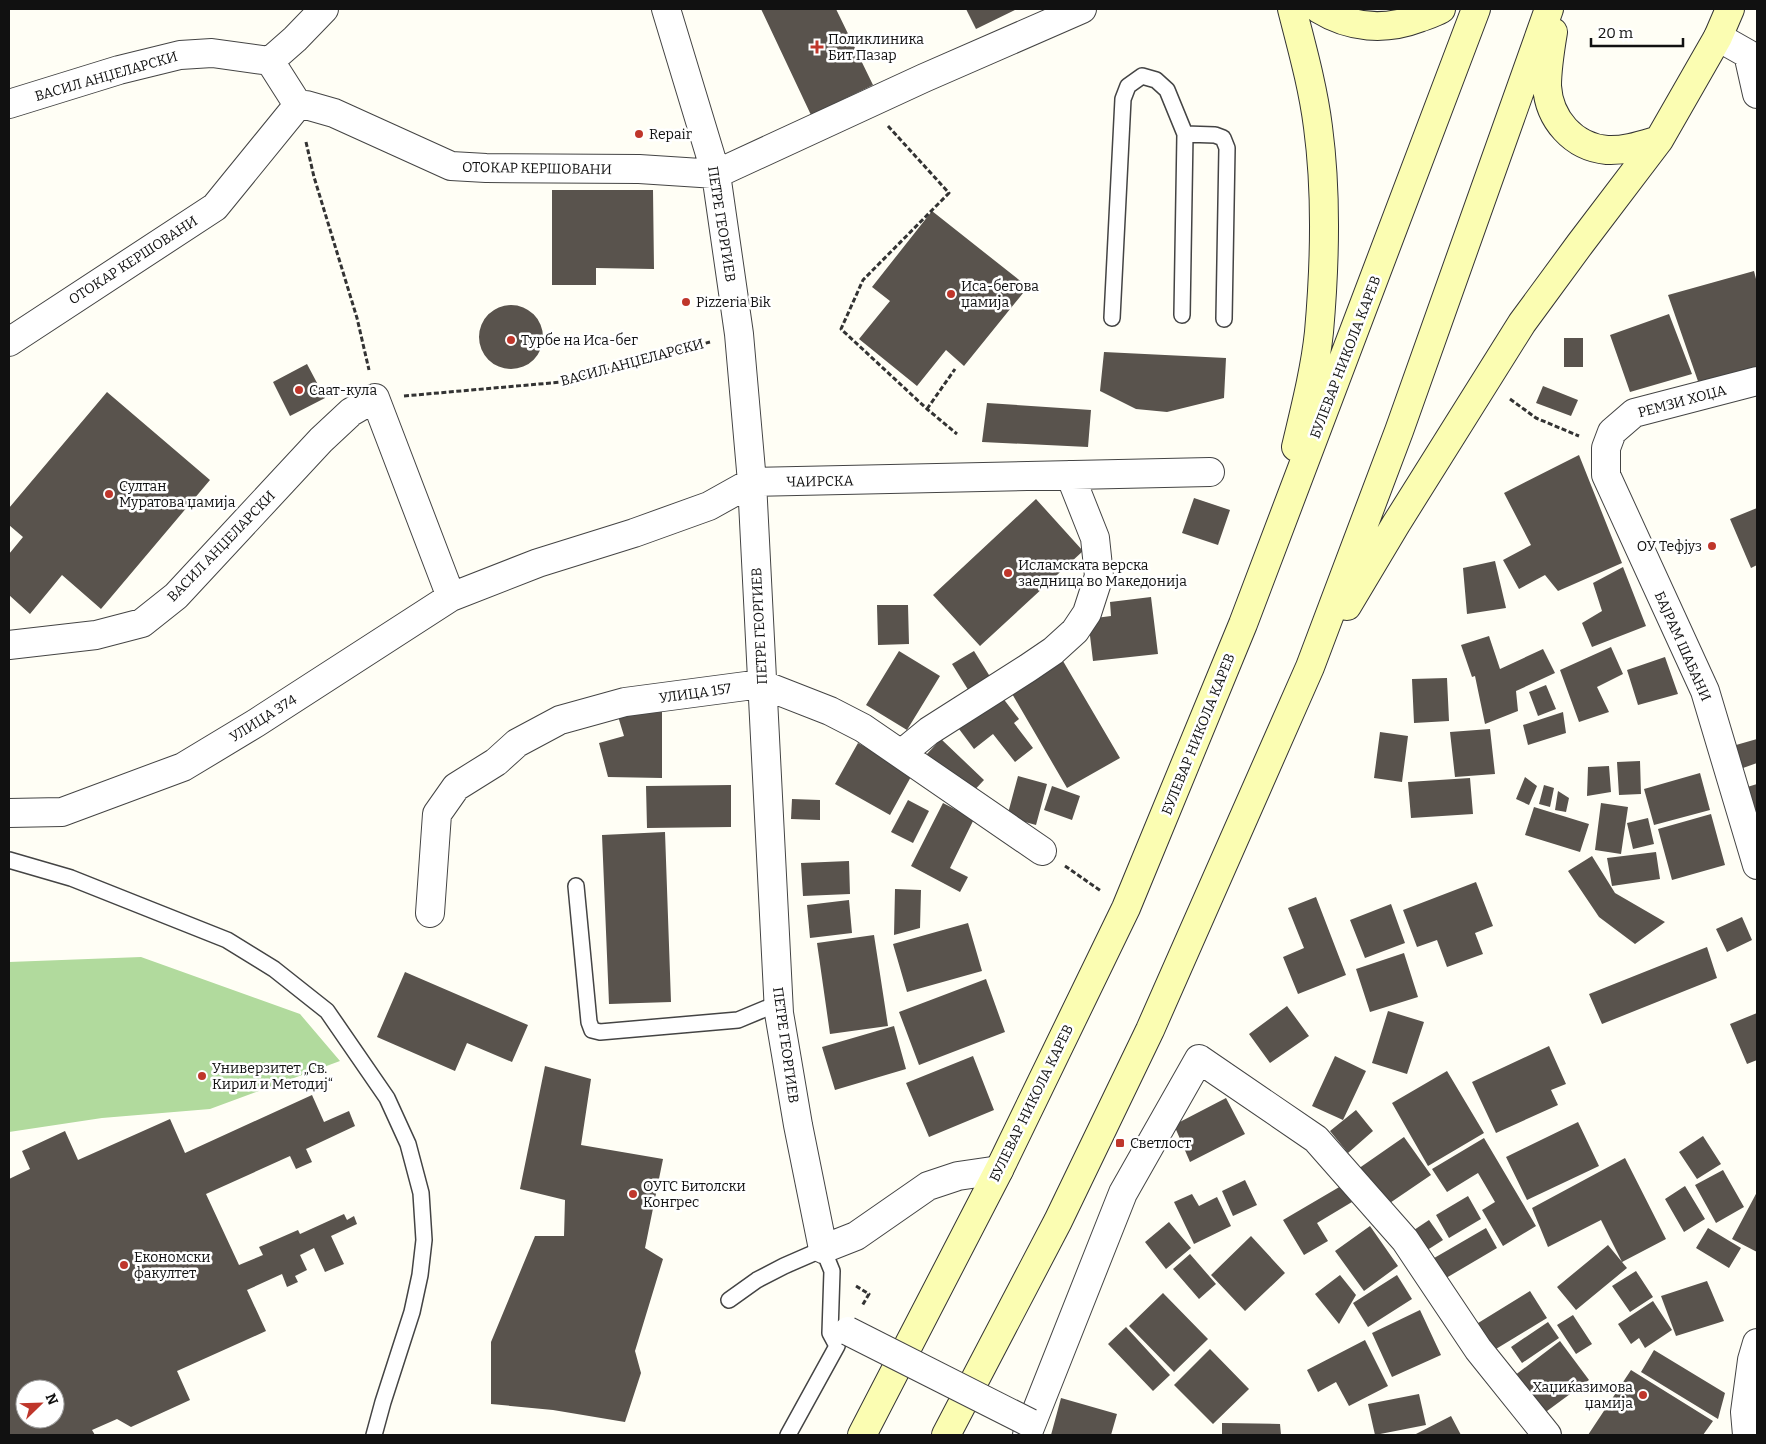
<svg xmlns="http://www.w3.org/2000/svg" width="1766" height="1444" font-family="Bitter,serif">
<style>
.forest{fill:#b1da9d}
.building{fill:#59534d;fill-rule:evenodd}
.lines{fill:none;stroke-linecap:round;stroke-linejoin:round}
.lane-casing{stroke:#444;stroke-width:18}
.street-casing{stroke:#444;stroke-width:30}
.secondary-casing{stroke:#333;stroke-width:30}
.path{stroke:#333;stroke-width:3;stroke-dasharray:5 2.5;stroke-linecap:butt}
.lane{stroke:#fff;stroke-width:15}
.street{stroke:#fff;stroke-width:28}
.secondary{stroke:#fbfdb2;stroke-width:28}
.street-bridge-casing{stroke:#444;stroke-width:30;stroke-linecap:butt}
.street-bridge{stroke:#fff;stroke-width:28}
.poi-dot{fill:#bf362b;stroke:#fff;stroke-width:2}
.labels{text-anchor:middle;stroke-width:5;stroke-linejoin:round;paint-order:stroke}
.poi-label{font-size:14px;fill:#111;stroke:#fff;text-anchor:start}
.street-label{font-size:14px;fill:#111;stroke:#fff}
</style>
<rect width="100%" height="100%" fill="#fffef5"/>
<path class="forest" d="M141,957l159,57 40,47 -130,48 -108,9 -93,14v-170z"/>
<path class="building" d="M761,9h75l37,76 -62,30z
M966,9h51l-41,20z
M552,190h101l1,79 -58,-1v17h-44z
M932,211l96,76 -64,79 -18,-16 -29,36 -58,-47 31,-38 -18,-14z
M1754,271l3,12v89l-57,15 -32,-92z
M479 337a32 32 0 1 1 64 0a32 32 0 1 1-64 0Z
M1669,314l23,60 -62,18 -20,-57z
M1564,338h19v29h-19z
M1104,352l122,6 -2,40 -57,14 -31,-3 -36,-18z
M307,364l18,34 -35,18 -17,-34z
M1543,386l35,14 -7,16 -35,-13z
M107,392l103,88 -109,129 -39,-34 -32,39 -21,-19v-41l14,-17 -14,-12v-17z
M987,403l104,7 -3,37 -106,-5z
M1579,455l43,108 -64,28 -13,-16 -26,14 -16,-29 28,-15 -27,-52z
M1194,498l36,12 -12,35 -36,-12z
M1036,499l47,52 -103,95 -47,-51z
M1757,508v57l-6,3 -21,-49z
M1495,561l11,47 -39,6 -4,-46z
M1623,567l23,59 -54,21 -10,-24 20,-12 -9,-28z
M1151,597l7,57 -65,7 -5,-42 23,-3 -1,-14z
M877,605h31l1,39 -31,1z
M1489,636l11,33 43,-20 12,24 -39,18 2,20 -33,13 -10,-48 -3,1 -11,-32z
M1611,647l12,27 -26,13 12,25 -30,10 -19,-52z
M899,651l41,25 -33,54 -41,-25z
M974,651l20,32 -22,13 -20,-32z
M1665,657l13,37 -40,11 -11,-35z
M1063,661l57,97 -53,30 -56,-96z
M1447,678l2,43 -35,2 -2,-44z
M1546,685l10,24 -18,7 -9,-24z
M1002,697l17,22 -5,4 19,25 -18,14 -22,-28 -19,15 -15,-20z
M662,712v66l-54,-1 -9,-34 25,-7 -7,-23z
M1563,712l3,21 -38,12 -5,-20z
M1490,729l5,45 -40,3 -5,-45z
M1380,732l28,4 -6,46 -28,-4z
M941,739l43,41 -15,16 -43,-41z
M1757,739v24l-14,5 -7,-23z
M858,743l55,30 -23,42 -55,-31z
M1640,761l1,33 -22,1 -2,-33z
M1609,766l2,26 -24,4 1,-29z
M1700,773l10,37 -56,15 -10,-36z
M1018,776l29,8 -11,41 -29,-8z
M1525,777l12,9 -8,19 -13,-6z
M1470,778l3,36 -62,4 -3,-36z
M1757,784v46l-13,-42z
M731,785v42l-84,1 -1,-42z
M1544,785l10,3 -4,19 -11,-3z
M1052,786l28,10 -8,24 -28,-10z
M1558,791l11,7 -3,14 -11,-2z
M792,799l28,1v20l-29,-1z
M908,800l21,11 -16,32 -22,-11z
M943,803l31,16 -24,49 18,9 -8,15 -49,-26z
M1601,803l27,4 -7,47 -26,-4z
M1534,807l55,17 -9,28 -55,-17z
M1711,814l14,51 -53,15 -14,-51z
M1648,818l6,26 -21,5 -6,-26z
M665,832l6,170 -62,2 -7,-169z
M1656,852l4,27 -48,7 -5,-28z
M1592,856l23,37 50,29 -30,22 -36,-27 -31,-46z
M849,861l1,33 -47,2 -2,-33z
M1476,882l17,44 -18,7 8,21 -36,13 -10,-27 -20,7 -14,-37z
M895,889l26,1 -1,38 -26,7z
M1316,897l30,78 -48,19 -15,-37 21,-9 -16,-40z
M849,900l3,33 -42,5 -3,-33z
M1391,904l14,39 -40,15 -15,-38z
M1742,917l10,23 -25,12 -11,-23z
M968,923l14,48 -75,21 -14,-48z
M874,935l14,91 -58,8 -13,-91z
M1707,947l10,31 -115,46 -13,-30z
M1404,953l14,44 -48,15 -14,-43z
M405,972l123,53 -16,37 -45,-19 -12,28 -78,-34z
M986,979l19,53 -86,33 -20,-53z
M1287,1006l22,30 -39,27 -21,-29z
M1388,1011l36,11 -17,52 -35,-11z
M1757,1013v47l-10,4 -17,-40z
M894,1026l12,43 -71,21 -13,-43z
M1549,1046l17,38 -15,6 7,15 -62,28 -24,-51z
M973,1056l21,54 -65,27 -23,-54z
M1335,1056l31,15 -23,49 -31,-14z
M545,1066l46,13 -10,66 82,14 -18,89 18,11 -28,92 6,22 -16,49 -72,-12 -62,-6v-62l44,-106h29l1,-36 -45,-11z
M1447,1071l37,62 -56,33 -36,-63z
M312,1095l12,27 25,-11 6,15 -49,23 6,13 -16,7 -6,-13 -84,38 33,71 24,-10 -4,-8 39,-17 2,4 44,-20 3,6 7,-4 3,8 -26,12 13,28 -19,8 -11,-24 -14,7 7,15 -12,6 3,6 -11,5 -5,-13 -35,16 19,41 -89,40 13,29 -59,27 -14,-8 -25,11 3,5h-86v-256l21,-10 -8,-18 43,-20 13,29 92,-41 15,34zM25,1389h30v30h-30z
M1226,1098l19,36 -55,28 -16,-37z
M1356,1110l17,21 -25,22 -18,-22z
M1578,1122l21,44 -72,34 -21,-43z
M1703,1136l18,28 -24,15 -18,-27z
M1404,1137l27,38 -50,34 -26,-38z
M1484,1138l52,88 -33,20 -21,-36 13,-8 -17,-29 -31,19 -15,-23z
M1625,1158l41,81 -44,23 -21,-42 -53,27 -16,-39z
M1723,1170l21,37 -28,16 -21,-38z
M1245,1180l12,25 -24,11 -11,-25z
M1341,1186l11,16 -35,21 11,18 -24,14 -21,-35z
M1685,1186l20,33 -21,13 -19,-33z
M1757,1192v60l-25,-13z
M1192,1194l7,12 18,-9 14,29 -37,18 -20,-42z
M1468,1196l13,23 -32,19 -13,-23z
M1429,1220l14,20 -22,14 -13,-20z
M1169,1222l22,26 -25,21 -21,-27z
M1370,1226l28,40 -34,25 -29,-40z
M1486,1228l11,20 -56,33 -12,-20z
M1708,1228l33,20 -12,20 -33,-20z
M1251,1236l34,37 -40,38 -34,-36z
M1608,1245l19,23 -51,42 -19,-23z
M1190,1254l26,30 -17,15 -26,-30z
M1636,1271l17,26 -23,15 -18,-26z
M1340,1275l16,20 -17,29 -24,-30z
M1397,1275l15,24 -44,28 -15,-24z
M1707,1281l17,40 -48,15 -15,-40z
M1530,1291l17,27 -61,37 -16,-27z
M1163,1293l45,46 -34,33 -45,-46z
M1653,1301l19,29 -27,18 -6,-10 -8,6 -13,-20z
M1420,1310l21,45 -49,22 -20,-44z
M1573,1315l19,29 -16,10 -19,-29z
M1548,1322l11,16 -37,25 -11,-16z
M1126,1327l44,48 -17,16 -45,-47z
M1365,1340l23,46 -39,20 -13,-24 -18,10 -11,-22z
M1560,1341l29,39 -46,34 -29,-38z
M1210,1349l39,40 -36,35 -39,-39z
M1654,1350l71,43 -7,26 -77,-47z
M1631,1370l82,51 -10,14h-115z
M1419,1394l7,31 -51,10 -7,-31z
M1061,1398l56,16 -6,21h-60z
M1451,1416l10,19h-47z
M1222,1423l58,1 1,11h-59z"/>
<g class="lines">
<g class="lane-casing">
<path id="lane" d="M1185,134l30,1 8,3 4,10 -3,171
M1112,318l11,-219 5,-13 14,-10 14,4 11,10 18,44 -3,181
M9,860l62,18 156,62 47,29 53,42 60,87 21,46 13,49 3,47 -4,35 -8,37 -29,90 -9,33
M576,886l13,136 3,8 8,2 138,-12 41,-17
M729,1300l28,-20 27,-14 39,-17 9,22 -2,62 7,13 -49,89"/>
</g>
<g class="street-casing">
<path id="street" d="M666,9l50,165 23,160 13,148 27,531 19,112 25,124 33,-13 72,-50 30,-10 41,-6
M1718,37l30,17 9,40
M270,61l25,-22 29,-30
M9,104l110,-34 61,-15 32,-2 58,8 28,44
M298,105h8l28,8 117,53 35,2 153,1 77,5 208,-96 158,-69
M9,342l206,-135 83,-102
M1757,381l-123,32 -22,19 -6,16v27l99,216 52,174
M9,645l87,-10 46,-12 34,-27 145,-156 30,-28 24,-14 76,199
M901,754l28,-23 99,-63 25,-17 22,-20 12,-18 12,-37 -4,-38 -25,-63
M9,813l53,-1 121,-45 73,-44 195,-126 87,-34 96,-30 75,-27 43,-24 458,-10
M430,913l7,-99 19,-27 40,-25 21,-19 43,-23 65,-18 136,-18 69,27 33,17 179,123
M1027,1435l96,-242 76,-134 117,80 89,101 73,109 69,86
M1747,1435l-2,-23 7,-52 5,-17"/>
</g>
<g class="secondary-casing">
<path id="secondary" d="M1292,9c10,39 21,78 26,118 9,67 7,137 1,205 -4,38 -14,77 -23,115
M1319,9c31,19 66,22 100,9 8,-3 15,-5 22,-9
M1553,32c-3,18 -6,36 -6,54 2,33 26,61 60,64 18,1 35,-5 52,-10
M1347,606l49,-82 126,-201 58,-79 79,-104 59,-103 12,-28
M862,1435l137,-265 127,-262 117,-284 233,-615
M946,1435l112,-214 92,-191 160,-363 89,-236 150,-422"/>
</g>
<path class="path" d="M888,126l61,67 -86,87 -22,49 86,80 30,25
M306,142l8,35 43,141 12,52
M404,396l158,-14 148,-40
M1510,399l26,19 43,18
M927,409l28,-40
M1065,866l36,25
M856,1286l13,8 -7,12"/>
<use href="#lane" class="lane"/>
<use href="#street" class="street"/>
<use href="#secondary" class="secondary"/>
<g class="street-bridge-casing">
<path id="street-bridge" d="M848,1331l182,92"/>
</g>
<use href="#street-bridge" class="street-bridge"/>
</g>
<g class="poi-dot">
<path d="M814.5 39.5h5v5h5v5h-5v5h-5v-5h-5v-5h5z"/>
<circle cx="639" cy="134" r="5"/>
<circle cx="951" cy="294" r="5"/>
<circle cx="686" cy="302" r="5"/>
<circle cx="511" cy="340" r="5"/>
<circle cx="299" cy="390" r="5"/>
<circle cx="109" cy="494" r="5"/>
<circle cx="1712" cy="546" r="5"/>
<circle cx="1008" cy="573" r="5"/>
<circle cx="202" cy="1076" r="5"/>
<rect x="1115" y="1138" width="10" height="10" rx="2.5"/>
<circle cx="633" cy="1194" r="5"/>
<circle cx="124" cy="1265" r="5"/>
<circle cx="1643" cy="1395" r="5"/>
</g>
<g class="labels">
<g class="poi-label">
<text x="828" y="44">Поликлиника<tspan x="828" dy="16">Бит Пазар</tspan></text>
<text x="649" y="139">Repair</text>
<text x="961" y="291">Иса-бегова<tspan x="961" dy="16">џамија</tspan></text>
<text x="696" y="307">Pizzeria Bik</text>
<text x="521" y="345">Турбе на Иса-бег</text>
<text x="309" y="395">Саат-кула</text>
<text x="119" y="491">Султан<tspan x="119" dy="16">Муратова џамија</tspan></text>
<text x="1702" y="551" text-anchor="end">ОУ Тефјуз</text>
<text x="1018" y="570">Исламската верска<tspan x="1018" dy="16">заедница во Македонија</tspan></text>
<text x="212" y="1073">Универзитет „Св.<tspan x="212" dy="16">Кирил и Методиј“</tspan></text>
<text x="1130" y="1148">Светлост</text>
<text x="643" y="1191">ОУГС Битолски<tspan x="643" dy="16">Конгрес</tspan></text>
<text x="134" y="1262">Економски<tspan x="134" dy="16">факултет</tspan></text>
<text x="1633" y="1392" text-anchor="end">Хаџиќазимова<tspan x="1633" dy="16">џамија</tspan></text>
</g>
<g class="street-label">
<text transform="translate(106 76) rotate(-16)" y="5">ВАСИЛ АНЏЕЛАРСКИ</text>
<text transform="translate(537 168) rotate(1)" y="5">ОТОКАР КЕРШОВАНИ</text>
<text transform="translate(722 224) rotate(81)" y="5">ПЕТРЕ ГЕОРГИЕВ</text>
<text transform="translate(133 260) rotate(-33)" y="5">ОТОКАР КЕРШОВАНИ</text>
<text transform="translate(1345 357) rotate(-69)" y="5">БУЛЕВАР НИКОЛА КАРЕВ</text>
<text transform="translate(632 362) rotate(-15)" y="5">ВАСИЛ АНЏЕЛАРСКИ</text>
<text transform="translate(1682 401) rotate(-15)" y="5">РЕМЗИ ХОЏА</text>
<text transform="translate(820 481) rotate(-1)" y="5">ЧАИРСКА</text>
<text transform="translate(221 546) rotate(-46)" y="5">ВАСИЛ АНЏЕЛАРСКИ</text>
<text transform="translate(759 626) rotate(-93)" y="5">ПЕТРЕ ГЕОРГИЕВ</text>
<text transform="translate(1683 646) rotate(66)" y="5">БАЈРАМ ШАБАНИ</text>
<text transform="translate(695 693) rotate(-8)" y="5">УЛИЦА 157</text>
<text transform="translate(263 718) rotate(-32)" y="5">УЛИЦА 374</text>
<text transform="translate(1198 734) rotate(-68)" y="5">БУЛЕВАР НИКОЛА КАРЕВ</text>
<text transform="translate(786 1045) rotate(82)" y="5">ПЕТРЕ ГЕОРГИЕВ</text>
<text transform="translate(1031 1103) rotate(-64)" y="5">БУЛЕВАР НИКОЛА КАРЕВ</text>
</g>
</g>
<rect width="1766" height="1444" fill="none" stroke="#111111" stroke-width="20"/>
<g transform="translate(40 1404) rotate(67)"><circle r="24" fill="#ffffff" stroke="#a0a0a0"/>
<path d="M0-4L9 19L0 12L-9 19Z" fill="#bf362b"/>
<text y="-8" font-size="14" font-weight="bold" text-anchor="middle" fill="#111111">N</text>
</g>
<path d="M1591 38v8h92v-8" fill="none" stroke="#111111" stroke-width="2.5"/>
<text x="1598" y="38" font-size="15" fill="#111111" stroke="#ffffff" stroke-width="4" paint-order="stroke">20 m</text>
</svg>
